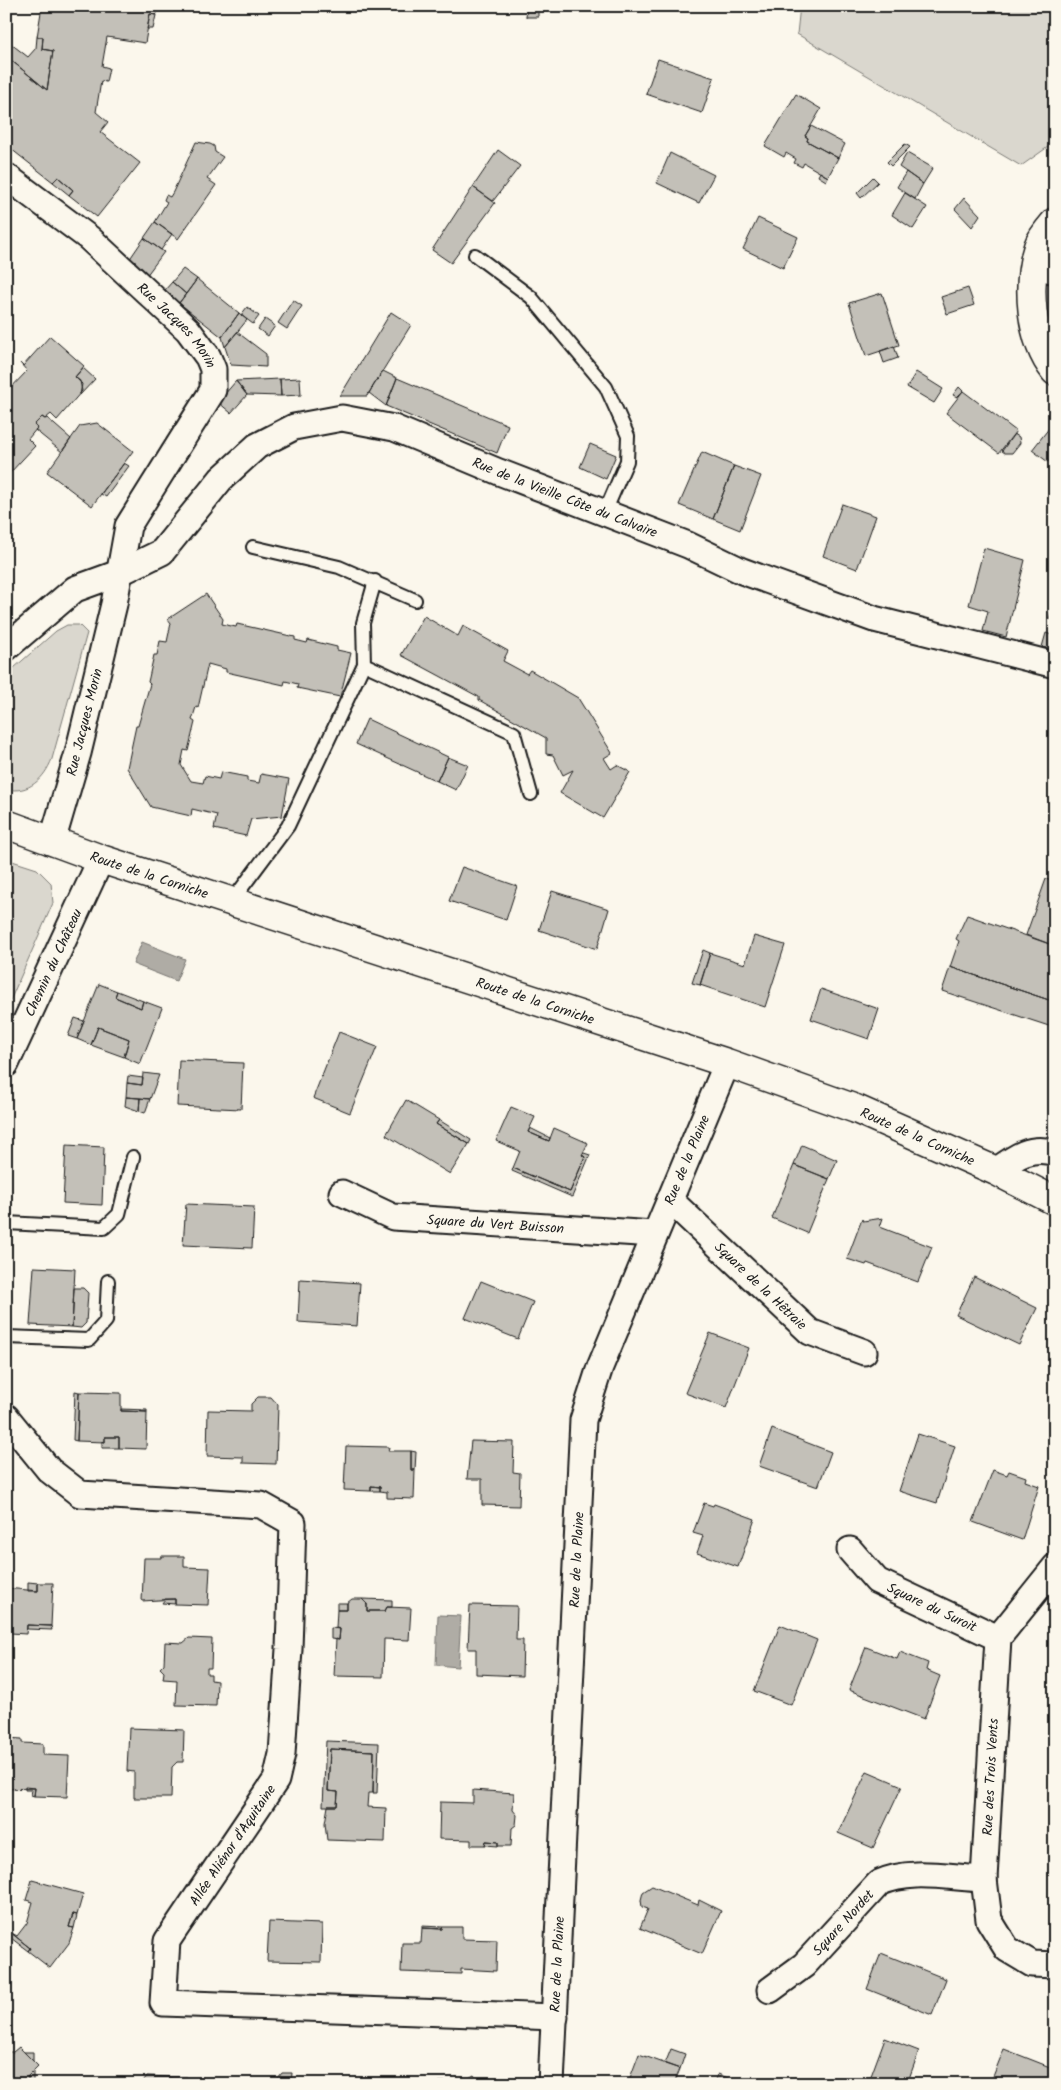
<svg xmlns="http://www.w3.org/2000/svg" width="1061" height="2090" font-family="Kalam,sans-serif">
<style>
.green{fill:#dad7ce;stroke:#7b7a75}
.water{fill:#afaca5;stroke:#74726e}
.building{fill:#c3c0b8;stroke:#1c1c1c}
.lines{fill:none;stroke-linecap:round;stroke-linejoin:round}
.service-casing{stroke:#1c1c1c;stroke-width:16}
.minor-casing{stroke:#1c1c1c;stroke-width:29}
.tertiary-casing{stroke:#1c1c1c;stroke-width:31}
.primary-casing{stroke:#1c1c1c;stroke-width:31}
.service{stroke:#fbf7ec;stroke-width:12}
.minor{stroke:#fbf7ec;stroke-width:25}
.tertiary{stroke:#fbf7ec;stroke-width:28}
.primary{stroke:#fbf7ec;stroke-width:28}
.labels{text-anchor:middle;stroke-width:4;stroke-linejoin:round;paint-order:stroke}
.street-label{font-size:14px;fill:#1c1c1c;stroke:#fbf7ec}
</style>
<rect width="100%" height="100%" fill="#fbf7ec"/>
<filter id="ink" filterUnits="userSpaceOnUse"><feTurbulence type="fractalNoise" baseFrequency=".02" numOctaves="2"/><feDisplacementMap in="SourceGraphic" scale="10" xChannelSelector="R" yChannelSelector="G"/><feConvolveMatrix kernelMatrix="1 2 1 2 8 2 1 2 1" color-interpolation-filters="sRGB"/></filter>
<g filter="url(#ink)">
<path class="green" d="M800,6h255v136l-34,24 -224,-132z
M67,625h12l8,8 -35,126c-8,20 -23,35 -46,30v-114l50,-44z
M6,859l31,10 14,14 2,20 -47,107z"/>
<path class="water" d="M142,942l43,17 -9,22 -43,-17z
M438,1615l23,1 -3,51 -22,-2z"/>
<path class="building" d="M42,6h115l-1,9 -6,-1 -5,29 -38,-6 -5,29 7,2 -3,14 -5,-1 -5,31 12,10 -8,10 40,31 -43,54 -28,-22 4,-5 -15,-13 -5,5 -47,-37v-89l41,34 6,-39 -11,-2 1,-12h-6z
M527,6h90v4l-79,-2v9h-12z
M150,14l6,1 -3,14h-6z
M37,37h6l-1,12 11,2 -6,39 -41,-34v-16l22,17 8,-9z
M658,59l56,19 -12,35 -56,-19z
M796,94l25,15 -16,27 3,2 -1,3 31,17 -10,19 -24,-14 -2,4 -8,-4 2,-4 -10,-6 -2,4 -19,-11z
M811,126l34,18 -7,14 -31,-17 1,-3 -3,-2z
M196,142l14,2 4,2 1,6 8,5 -16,22 9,6 -38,54 -23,-17 12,-20 -3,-2 2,-5 4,2 3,-5z
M905,144l5,3 -19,19 -4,-4z
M498,150l22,16 -27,35 -20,-14z
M670,153l44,22 -15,28 -42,-20z
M907,153l26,15 -10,16 -24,-17z
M820,172l8,5 -2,4 -8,-5z
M906,172l17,12 -8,15 -18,-12z
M58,177l15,13 -4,5 -16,-13z
M873,177l5,5 -17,16 -4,-5z
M473,187l22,16 -44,60 -19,-13z
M905,193l22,14 -14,22 -21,-14z
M964,198l16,17 -8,12 -17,-18z
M758,218l40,19 -15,31 -40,-19z
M155,222l17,12 -11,16 -17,-12z
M144,238l20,14 -18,24 -17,-16z
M183,269l14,10 -11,15 -14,-12z
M197,279l42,34 -17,24 -43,-34z
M172,282l14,12 -7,9 -15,-12z
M968,288l6,17 -27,9 -6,-17z
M882,293l17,52 -33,11 -17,-53z
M293,300l9,6 -15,23 -9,-6z
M247,307l12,9 -6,8 -12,-9z
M391,312l20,13 -44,71h-27z
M239,313l8,7 -22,27 -3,-10z
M265,319l10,7 -7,10 -10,-7z
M237,332l29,22v13l-35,-2 -6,-18z
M50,336l34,30 -9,11 5,4 2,10 -25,29 -6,-6 -6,5 -3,-2 -8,8 3,3 -9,11 7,7 -26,28 -3,-3v-78l21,-22 -7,-8 3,3z
M894,346l4,12 -14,5 -4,-12z
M83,368l12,11 -15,16 2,-11 -7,-7z
M383,371l14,7 -11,28 -17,-13z
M916,372l27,17 -9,14 -27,-16z
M300,378l1,17 -20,1 -1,-17z
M397,378l111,47 -11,28 -111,-47z
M280,379l1,17 -34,-1 -11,-14z
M236,381l11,14 -16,18 -13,-11z
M959,387l4,4 -6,6 -4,-2z
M963,391l53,40 -17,22 -53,-40z
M42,417l3,2 2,-1 24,21 -9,13 -27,-22 2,-2 -3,-3z
M97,423l36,28 -41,55 -45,-34 33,-46z
M1050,427l5,4v22l-7,9 -16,-12z
M1014,434l5,3 1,6 -8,10h-7l-3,-2z
M590,444l26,11 -10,24 -26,-12z
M702,452l32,14 -21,53 -34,-14z
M124,463l5,3 -23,31 -5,-3z
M734,466l27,10 -21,54 -27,-11z
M842,504l34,12 -19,53 -34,-13z
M984,548l41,12 -19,77 -23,-6 5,-20 -19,-6z
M206,594l17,25 -1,5 14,3 1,-3 58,13v3l12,3 1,-3 29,7v3l14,3 -11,44 -43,-9 1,-4 -13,-3 -1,4 -58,-13v-3l-18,-5 -10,44 -2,-1 -4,13 3,2 -7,29 -4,-1 -3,15 10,16 12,2 2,-7 14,3 2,-7 26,5v4l12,2 2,-9 28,5 -7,37 -31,3 -5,17 -32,-7 3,-14 -25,-6 -1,7 -40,-9 -24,-39 9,-42h2l12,-42 -2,-2 6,-27h3l3,-14 7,1 4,-19 -3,-4z
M1055,595v25l-6,-1z
M424,616l34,20 5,-10 45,25 -5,10 24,13 3,-4 48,28 34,55 -8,5 7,11 6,-4 13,7 -27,46 -43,-25 13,-23 -10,5 -10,-20 -7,-1v-16l-67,-38v-3l-78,-42z
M1046,633l9,3v14l-13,-3z
M367,719l81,38 -11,24 -81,-37z
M448,757l20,8 -12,25 -19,-9z
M462,867l55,19 -11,34 -57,-19z
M1046,879l9,2v65l-29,-11z
M552,891l57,18 -12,40 -58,-19z
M967,915l88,31v56l-105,-35 9,-26 -3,-2z
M754,936l31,9 -20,62 -65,-22 10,-32 35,11z
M703,950l7,3 -10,32 -8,-2z
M950,967l105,35v26l-113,-37z
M99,984l18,7 -2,6 26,11 2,-7 19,7 -22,56 -16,-7 5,-18 -31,-12 -7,18 -14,-6z
M821,989l58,20 -10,30 -58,-20z
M117,991l26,10 -2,7 -26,-11z
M75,1018l9,3 -7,18 -9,-3z
M98,1027l31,12 -5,18 -33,-12z
M339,1032l38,15 -27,66 -37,-15z
M179,1060l64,3 -2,46 -64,-3z
M143,1073l16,2 -9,24 -24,-2 1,-14 15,2z
M128,1076l15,2 -1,7 -15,-2z
M126,1097l14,1 -1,13 -14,-5z
M140,1098l10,1 -5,14 -6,-2z
M406,1100l33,20 -3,4 33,20 -19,30 -64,-39z
M511,1107l24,10 -7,15 21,9 5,-13 34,15 -6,12 3,2 -15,35 -57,-24 7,-17 -24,-10z
M439,1120l32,20 -2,4 -33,-20z
M530,1128l20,10 -1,3 -21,-9z
M66,1145l38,2 -2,58 -39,-2z
M802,1145l35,15 -8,19 -35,-14z
M584,1153l6,2 -18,42 -60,-26 1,-3 57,24 15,-35 -3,-2z
M794,1165l35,14 -22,54 -35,-15z
M186,1204l68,3 -2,41 -69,-3z
M883,1218l-3,9 52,20 -14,35 -51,-19 -1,2 -19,-6 15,-40 1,2z
M34,1267l41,2 -3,58 -42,-2z
M974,1277l63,31 -18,37 -63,-30z
M300,1279l60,4 -3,43 -59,-4z
M481,1281l52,21 -15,37 -53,-21z
M74,1288h9l5,5 -2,30 -5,5 -9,-1z
M710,1333l39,15 -23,60 -41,-15z
M75,1391l4,1 -2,49 -4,-1z
M79,1392l42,1v18l26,1 -1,37 -27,-1v-11h-14v5l-28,-1z
M258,1397h13l7,8 -2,59 -33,-1v-6l-36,-1 1,-46 43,1v-7z
M121,1409l26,1v2l-26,-1z
M772,1429l59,23 -13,35 -59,-21z
M918,1434l37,12 -18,57 -38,-12z
M105,1437h14v11h-17v-7l3,1z
M471,1441l43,1 -1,30 7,1 -1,33 -37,-1v-26h-15z
M346,1446l43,1 -1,4h23v19h4l-1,29 -27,-1v-6l-7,-1v-4l-9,-1v5l-27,-1z
M411,1451l5,1 -1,18h-4z
M993,1470l14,5 2,-4 17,6 -1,4 14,5 -17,54 -49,-18z
M371,1486l9,1v4h-9z
M704,1503l9,3 1,-2 41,15 -17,48 -41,-14 6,-17 -10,-3z
M161,1556h23v11l26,1 -2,37 -33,-1v-5l-33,2 2,-43h17z
M28,1582l10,1v8h-10z
M38,1583h15l-2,43 -24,-1 -1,9 -15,-1 -5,-4v-41l32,3z
M165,1599h10v5l-13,-1z
M352,1599h10l5,5v7h18l2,-4 24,1 -2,32 -25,-1 -1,38 -49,-1 2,-37 3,1 1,-11 -4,-1 1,-18h10v-7z
M362,1599l30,1v7h-5l-2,4h-18v-7z
M337,1603h10v7h-10z
M470,1605l47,1 -1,34h7l-1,36 -46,-2v-25h-8z
M27,1625l24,1 1,4 -25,-1z
M780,1625l37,15 -26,65 -37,-14z
M331,1628l9,1 -1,11 -8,-1z
M189,1638l23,1 -1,29h-4v6h4v6l6,1 -1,25 -40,-1 1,-25 -14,-1 1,-7 -4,-4 4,-4 1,-22 18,1z
M866,1647l31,12 3,-7 28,11 -2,7 14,6 -16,43 -75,-29z
M129,1728l55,2 -1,32h-6l-5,5 -1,31h-37v-26l-7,-1z
M6,1738l16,1v4l21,1v11l26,1 -2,41 -33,-1 1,-8 -29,1z
M326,1741l53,2 -2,50h-4l1,-42 -44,-2 -2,42 10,1 -1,14h-14z
M330,1749l44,2 -1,42h-5l-1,14 19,1 -1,34 -58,-2 -2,-17 3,-17h9l1,-14 -10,-1z
M867,1771l35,15 -29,62 -35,-15z
M25,1787l10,1 -1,8 -3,-1 1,-5h-7z
M473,1790l41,3 -1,17 4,5 -1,10 -4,3 -1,18h-13v-4l-12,-1 -1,4h-14v-5l-32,-1 1,-37 33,1z
M486,1841l12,1v4l-13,-1z
M32,1880l51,14 -6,21 -4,-1 -4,13 5,1 -5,15 -19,25 -22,-17 2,-3 -20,-16 7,4 10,-13 6,-21 -7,-2z
M652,1886l46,19 1,-5 22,11 -19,43 -62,-26 8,-19 -6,-2 -1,-7 2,-8z
M73,1914l4,1 -3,13 -5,-1z
M269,1922l53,2 -1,38 -54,-1z
M422,1926l20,1v2l-20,-1z
M442,1927h20v12l35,1 -1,31 -35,-2v5l-60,-2 1,-29h19l1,-15 20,1z
M10,1932l20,16 -2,3 -21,-16z
M881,1953l65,26 -14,36 -65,-26z
M885,2038l34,13 -12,33h-39z
M19,2047l19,19 -10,10v8h-22v-32h7z
M671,2049l14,5 -5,15 -15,-5z
M1004,2049l51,20v15h-65z
M24,2052h9v9z
M639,2054l41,15 -6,15h-43l2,-5 -3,-1z
M33,2071v13h-5v-8z
M282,2073h10l-1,11h-18z
M718,2074l25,10h-29z
M474,2075l5,9h-40v-2h23z
M147,2076l23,1 4,4 40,1v2h-73z
M170,2077h17l-1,4h-12z"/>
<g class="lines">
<g class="service-casing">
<path id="service" d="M475,255l56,42 75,90 22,49 -1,25 -22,51
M253,547l86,20 76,33
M364,664l150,69 17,61
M232,901l56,-75 76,-162 -1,-41 12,-42
M6,1223l98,5 15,-14 14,-57
M6,1337l83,3 17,-19 2,-40"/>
</g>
<g class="minor-casing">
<g id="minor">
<path id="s1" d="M6,176l83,62 99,92 20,27 5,12v21l-85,136 -14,78 -36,149 -26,89"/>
<path d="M1034,265l21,6"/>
<path id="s2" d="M6,648l69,-59 44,-16 43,-21 59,-73 36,-33 37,-19 48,-9 52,10 105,44 189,73 54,26 132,48 181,46"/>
<path id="s3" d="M6,1064l95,-205"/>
<path d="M996,1171c19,-14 35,-26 59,-18"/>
<path id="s4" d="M342,1193l51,24 261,17"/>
<path id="s5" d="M670,1200l140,132 54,20"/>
<path d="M6,1417l43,53 31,24 181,11 32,18 -4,126 -7,105 -6,26 -109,161 -4,62 392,14"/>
<path id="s6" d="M850,1550l27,31 121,57"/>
<path d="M1055,1567l-57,71 -14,241 5,41 18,29 25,15 23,1"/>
<path id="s7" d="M770,1990l34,-25 75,-82c31,-15 72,-5 105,-4"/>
<path id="s8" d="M551,2084l32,-664 17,-53 127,-304"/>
</g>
</g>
<g class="tertiary-casing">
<g id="tertiary">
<path id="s9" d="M6,824l95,35 626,204 129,46 140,62 59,30"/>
</g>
</g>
<g class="primary-casing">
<path id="primary" d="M1055,222c-6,7 -14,16 -17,25 -12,37 -8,93 17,124"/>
</g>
<use href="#service" class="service"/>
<use href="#minor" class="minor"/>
<use href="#tertiary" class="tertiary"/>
<use href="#primary" class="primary"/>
</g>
</g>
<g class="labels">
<g class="street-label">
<text dy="5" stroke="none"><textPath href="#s1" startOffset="228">Rue Jacques Morin</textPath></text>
<text dy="5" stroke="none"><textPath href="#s2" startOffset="656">Rue de la Vieille Côte du Calvaire</textPath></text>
<text transform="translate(84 722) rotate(-76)" y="5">Rue Jacques Morin</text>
<text dy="5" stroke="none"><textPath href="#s9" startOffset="152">Route de la Corniche</textPath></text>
<text dy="5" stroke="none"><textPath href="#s3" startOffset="112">Chemin du Château</textPath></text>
<text dy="5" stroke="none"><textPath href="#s9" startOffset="558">Route de la Corniche</textPath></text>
<text dy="5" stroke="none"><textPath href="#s9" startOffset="964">Route de la Corniche</textPath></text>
<text dy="5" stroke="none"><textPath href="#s8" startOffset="945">Rue de la Plaine</textPath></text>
<text dy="5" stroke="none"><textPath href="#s4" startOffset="159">Square du Vert Buisson</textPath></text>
<text dy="5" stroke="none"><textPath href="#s5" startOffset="125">Square de la Hêtraie</textPath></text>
<text dy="5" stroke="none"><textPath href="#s8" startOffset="525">Rue de la Plaine</textPath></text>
<text dy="5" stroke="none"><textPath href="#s6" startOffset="102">Square du Suroit</textPath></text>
<text transform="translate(990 1777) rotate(-87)" y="5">Rue des Trois Vents</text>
<text transform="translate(232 1845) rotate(-56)" y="5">Allée Aliénor d'Aquitaine</text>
<text dy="5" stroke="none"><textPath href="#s7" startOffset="100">Square Nordet</textPath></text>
<text dy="5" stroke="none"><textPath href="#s8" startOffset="120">Rue de la Plaine</textPath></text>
</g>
</g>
<rect width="1061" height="2090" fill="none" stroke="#fbf7ec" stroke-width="25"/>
<rect x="12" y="12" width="1036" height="2065" fill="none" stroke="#1c1c1c" stroke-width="2" filter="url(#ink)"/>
</svg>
